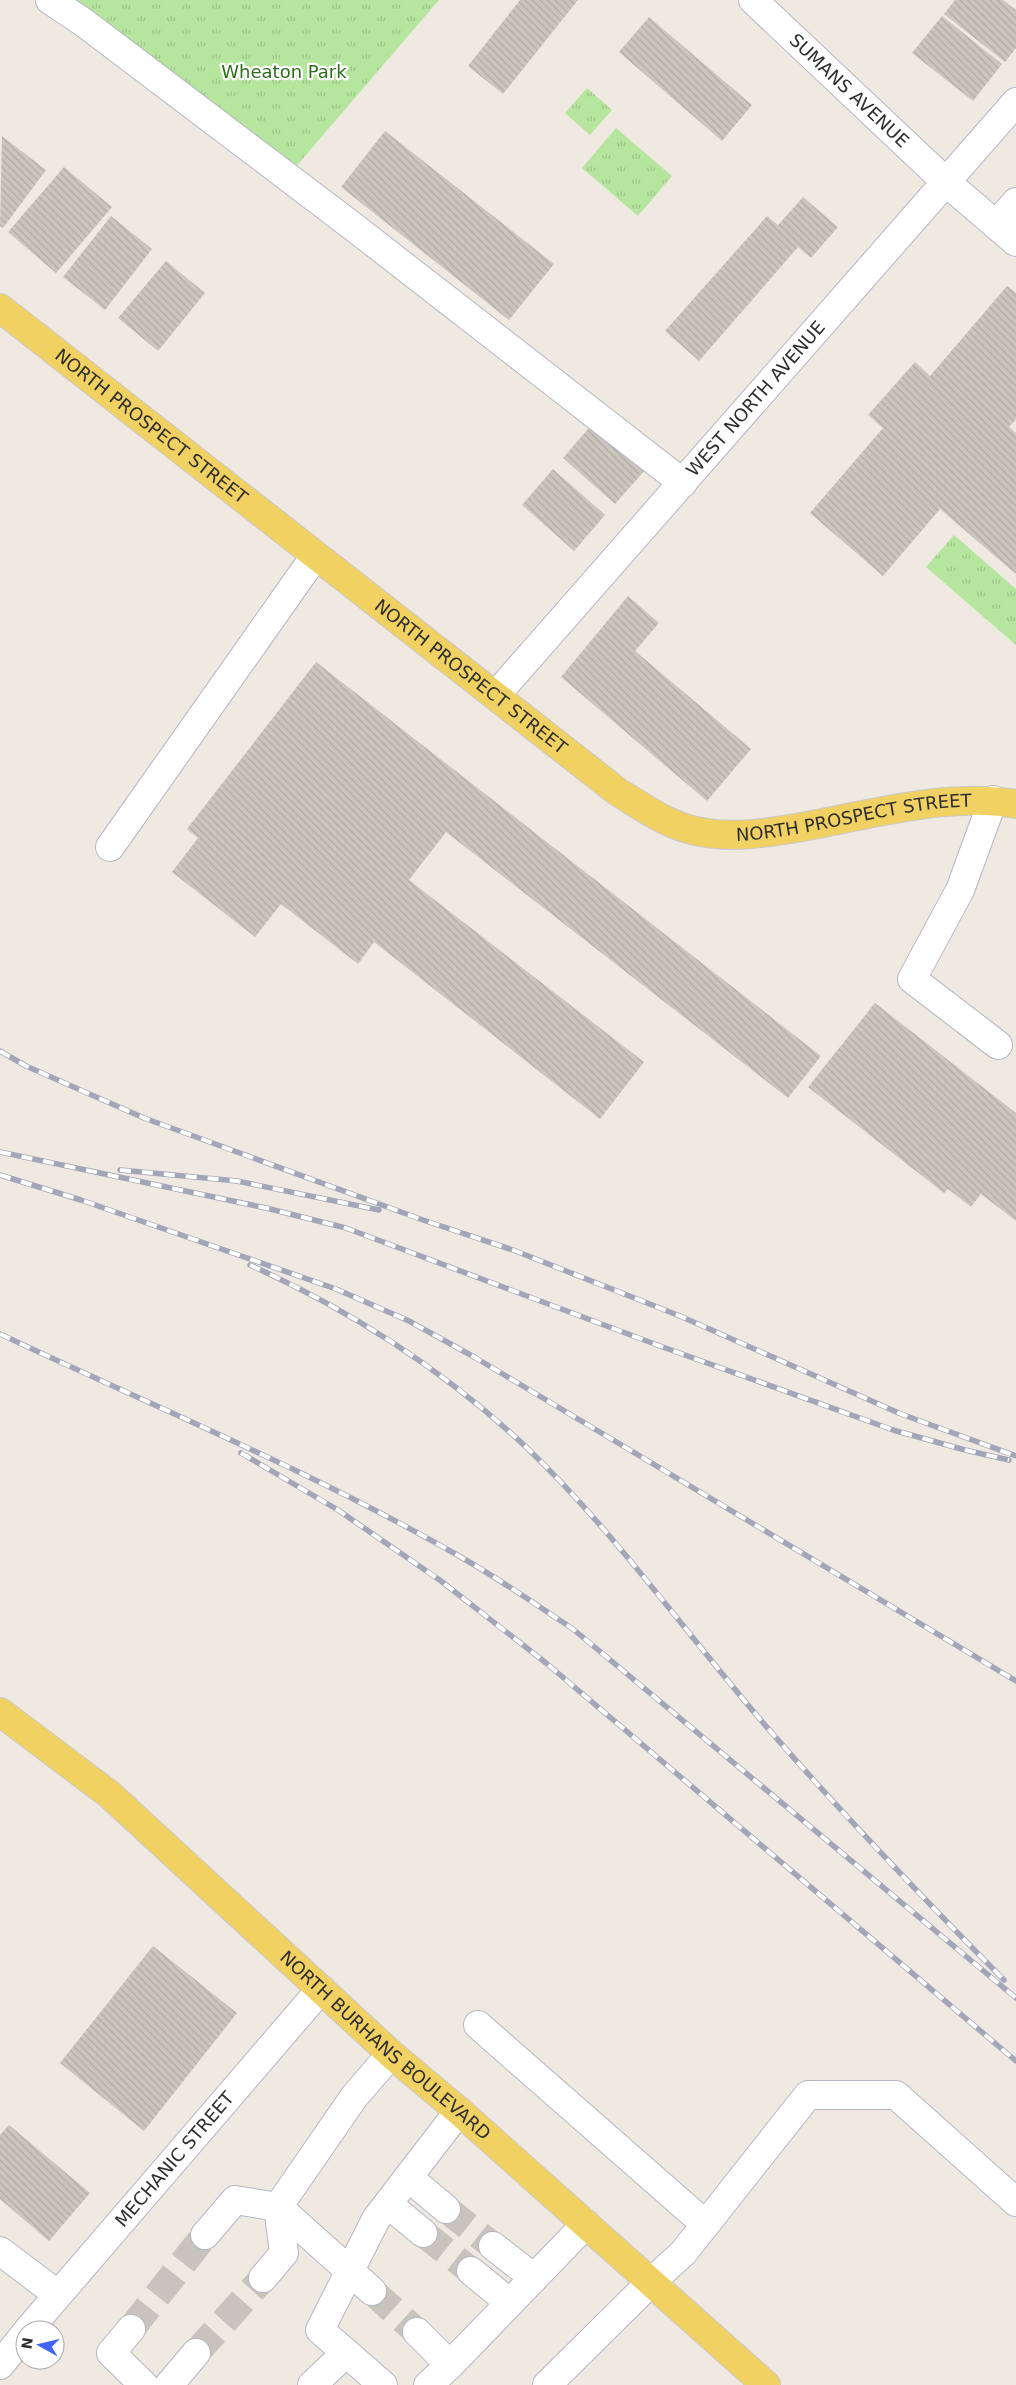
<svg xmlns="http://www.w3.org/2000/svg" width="1016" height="2385" font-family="'DejaVu Sans',sans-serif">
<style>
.grass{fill:url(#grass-tufts)}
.building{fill:url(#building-back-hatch)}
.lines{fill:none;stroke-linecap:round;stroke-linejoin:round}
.minor-tunnel{stroke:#c8c4bd;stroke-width:28;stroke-dasharray:28 14;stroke-linecap:butt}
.minor-casing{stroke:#b4b7c1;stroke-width:30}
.major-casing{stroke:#c9c9c9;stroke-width:30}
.minor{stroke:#fff;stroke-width:28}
.major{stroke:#f2d163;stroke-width:28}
.rail-casing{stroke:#a3a6b8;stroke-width:5.5}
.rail{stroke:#fff;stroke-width:4;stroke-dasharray:11;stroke-linecap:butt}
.labels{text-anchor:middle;stroke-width:4.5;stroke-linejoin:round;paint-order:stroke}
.park-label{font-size:18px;fill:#2c6e1b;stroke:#fff}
.street-label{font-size:18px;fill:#2e2e2e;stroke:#fff}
</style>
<defs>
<pattern id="grass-tufts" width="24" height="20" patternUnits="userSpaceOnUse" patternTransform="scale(1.25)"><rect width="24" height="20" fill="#b6e59e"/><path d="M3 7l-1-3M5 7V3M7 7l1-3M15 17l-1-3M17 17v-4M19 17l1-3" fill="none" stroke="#9dc588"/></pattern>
<pattern id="building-back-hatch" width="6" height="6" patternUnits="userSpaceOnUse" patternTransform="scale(1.25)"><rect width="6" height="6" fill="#cbc7bf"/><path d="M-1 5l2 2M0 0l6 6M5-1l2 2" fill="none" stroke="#afaba4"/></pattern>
</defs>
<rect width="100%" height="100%" fill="#efe9e1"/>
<path class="grass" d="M76,0h363l-146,170z
M587,88l25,22 -22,25 -25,-22z
M616,128l56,48 -34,40 -56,-48z
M954,535l62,54v56l-90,-78z"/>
<path class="building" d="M520,0h58l-75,94 -35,-28z
M955,0h48l13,10v38l-11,14 -61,-48z
M942,16l60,48 -29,37 -61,-48z
M649,17l103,88 -30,36 -103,-89z
M385,131l169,133 -45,56 -168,-133z
M2,136l44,34 -43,58 -3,-2z
M64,167l48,40 -56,66 -48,-41z
M803,197l35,30 -27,31 -13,-11 -99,114 -34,-30 102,-115 11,9z
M111,216l41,33 -47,61 -42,-33z
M166,261l39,32 -47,58 -40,-33z
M1007,286l9,7v126l-7,8 7,6v141l-76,-65 -57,67 -73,-63 73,-85 -15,-13 47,-53 15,14z
M594,422l53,46 -32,36 -52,-46z
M553,469l52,46 -31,36 -52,-46z
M628,596l31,27 -24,28 116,98 -44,52 -146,-124z
M316,662l505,394 -33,42 -342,-266 -37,48 235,182 -44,57 -226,-177 -16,22 -77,-60 -26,33 -83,-65 26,-34 -11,-9z
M875,1003l141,110v108l-35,-27 -10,13 -23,-18 -4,4 -136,-106z
M153,1946l84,67 -93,118 -84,-68z
M9,2125l81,68 -41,48 -49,-42v-64z"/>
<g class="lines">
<path class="minor-tunnel" d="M446,2209l47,37
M423,2233l48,38
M372,2291l45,41
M131,2329l74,-94
M196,2353l67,-75"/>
<g class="minor-casing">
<g id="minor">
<path d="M50,0l33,22 268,203 332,258"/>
<path id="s1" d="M753,0l193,182 70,60"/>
<path d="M996,225l20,-23"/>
<path id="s2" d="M496,695l520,-593"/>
<path d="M993,800l-33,90 -48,89 86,66"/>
<path d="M110,847l205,-291"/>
<path d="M478,2025l227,199"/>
<path d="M408,2177l38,32"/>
<path d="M388,2204l35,29"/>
<path d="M205,2235l30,-35 43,7 94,84"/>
<path d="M493,2246l41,32"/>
<path d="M0,2251l57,43"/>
<path d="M471,2271l39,32"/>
<path d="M263,2278l21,-25 -6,-46 76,-110 37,-43"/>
<path d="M131,2329l-20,24 33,32"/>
<path id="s3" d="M28,2330l293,-341"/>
<path d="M417,2332l33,33"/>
<path d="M0,2365l25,-31"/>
<path d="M169,2385l27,-32"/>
<path d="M312,2385l34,-32"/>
<path d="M383,2385l-63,-55 56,-111 83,-108"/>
<path d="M428,2385l22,-20 136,-141"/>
<path d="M547,2385l104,-103 32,-29 125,-158h88l120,107"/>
</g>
</g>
<g class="major-casing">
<g id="major">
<path id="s4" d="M0,308l618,484c25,15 49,33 78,39 35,8 71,2 106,-4 67,-12 146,-35 214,-23"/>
<path id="s5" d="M0,1712l109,82 282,260 68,57 307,274"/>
</g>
</g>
<use href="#minor" class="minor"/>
<use href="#major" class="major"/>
<g class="rail-casing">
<path id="rail" d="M0,1051l26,15 118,52 279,102 90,30 167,66 221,98 115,42
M0,1152l266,56 80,20 314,118 233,84 72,20 44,10
M120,1170l117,11 142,29
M0,1175l81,25 255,89 73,32 67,37 540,323
M250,1265c102,46 195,106 276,182 86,82 156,181 233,271 78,91 161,177 245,262
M0,1334c153,72 311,137 459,222 39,22 76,48 114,73l443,369
M241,1453l97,57 103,71 105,82 470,398"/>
</g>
<use href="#rail" class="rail"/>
</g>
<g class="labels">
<g class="park-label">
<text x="284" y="78">Wheaton Park</text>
</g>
<g class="street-label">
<text dy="6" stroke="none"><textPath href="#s1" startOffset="132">SUMANS AVENUE</textPath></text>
<text dy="6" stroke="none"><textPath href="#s2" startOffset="394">WEST NORTH AVENUE</textPath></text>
<text dy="6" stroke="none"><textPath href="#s4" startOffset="192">NORTH PROSPECT STREET</textPath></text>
<text dy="6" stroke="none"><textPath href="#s4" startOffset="598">NORTH PROSPECT STREET</textPath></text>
<text dy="6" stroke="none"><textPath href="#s4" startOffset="1032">NORTH PROSPECT STREET</textPath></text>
<text dy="6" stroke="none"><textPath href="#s5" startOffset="510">NORTH BURHANS BOULEVARD</textPath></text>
<text dy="6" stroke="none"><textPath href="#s3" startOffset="225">MECHANIC STREET</textPath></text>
</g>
</g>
<g transform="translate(40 2345) rotate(278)"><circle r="24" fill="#ffffff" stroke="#ababab"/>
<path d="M0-4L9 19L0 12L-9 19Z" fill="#4264fb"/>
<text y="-8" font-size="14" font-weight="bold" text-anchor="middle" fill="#2e2e2e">N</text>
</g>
</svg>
